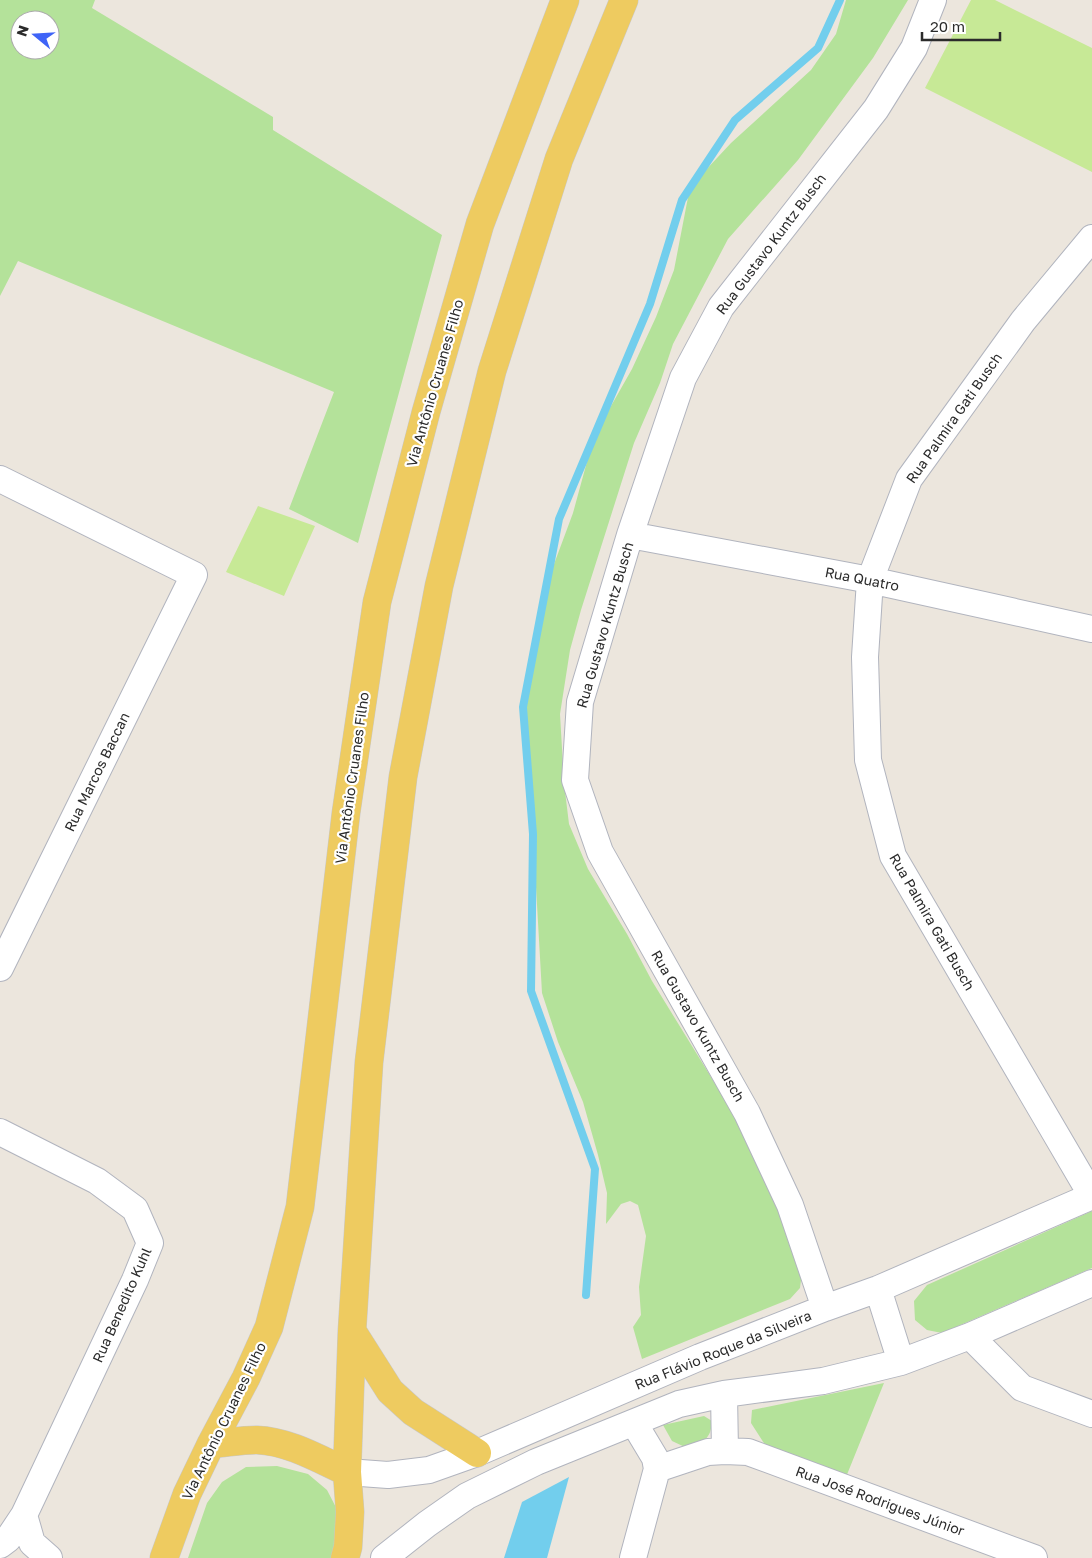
<svg xmlns="http://www.w3.org/2000/svg" width="1092" height="1558" font-family="'Golos Text',sans-serif">
<style>
.green{fill:#b4e29a;fill-rule:evenodd}
.pitch{fill:#c7e996}
.water{fill:#72ceed}
.lines{fill:none;stroke-linecap:round;stroke-linejoin:round}
.stream{stroke:#72ceed;stroke-width:8}
.minor-casing{stroke:#b1b4be;stroke-width:28}
.major-casing{stroke:#c8c8c8;stroke-width:29}
.minor{stroke:#fff;stroke-width:26}
.major{stroke:#eecb60;stroke-width:28}
.labels{text-anchor:middle;stroke-width:4.5;stroke-linejoin:round;paint-order:stroke}
.street-label{font-size:14px;fill:#2b2b2b;stroke:#fff}
</style>
<rect width="100%" height="100%" fill="#ece6dd"/>
<path class="green" d="M0,0h95l-3,8 181,109v13l169,105 -84,308 -69,-34 45,-117 -316,-131 -18,35zM20,20h30v30h-30z
M846,0h62l-35,58 -75,102 -70,79 -55,105 -13,39 -26,60 -53,167 -11,40 -10,64 4,69 5,41 19,45 39,65 25,47 67,109 51,89 32,93 -2,16 -10,11 -148,60 -9,-32 8,-12 -2,-28 7,-51 -8,-31 -8,-4 -9,3 -15,20 1,-31 -9,-38 -15,-53 -25,-60 -16,-49 -9,-159 -10,-127 24,-124 26,-70 21,-77 38,-67 24,-52 18,-47 16,-83 41,-44 80,-73 25,-36z
M1092,1211v57l-150,65 -15,-3 -12,-10 -1,-19 13,-16z
M884,1383l-38,94 -77,-26 -18,-28 1,-13z
M704,1416l8,5c-1,19 -9,21 -25,27l-15,-7 -9,-16z
M277,1466l31,8 19,16 15,29 -2,39h-152l19,-55 15,-21 24,-15z"/>
<path class="pitch" d="M971,0h24l97,48v124l-167,-84z
M258,506l57,20 -31,70 -58,-24z"/>
<path class="water" d="M569,1477l-22,81h-43l18,-56z"/>
<g class="lines">
<path class="stream" d="M586,1295l9,-126 -64,-178 2,-157 -10,-127 36,-188 91,-215 32,-104 53,-80 83,-72 22,-48"/>
<g class="minor-casing">
<path id="minor" d="M0,479l194,96 -194,393
M630,535l240,45 222,49
M0,1132l97,49 38,28 15,34 -15,37 -111,235 -16,24 -8,6
M1092,1196l-199,-340 -25,-96 -3,-103 5,-77 39,-101 114,-158 69,-83
M878,1289l23,73
M825,1308l-35,-103 -43,-92 -147,-261 -25,-72 5,-78 50,-167 53,-157 38,-71 155,-198 38,-61 19,-48
M970,1336l52,52 70,26
M724,1394l1,57
M657,1469l51,-17 17,-1 23,1 286,106
M347,1472l41,3 41,-5 48,-17 223,-96 125,-49 53,-19 214,-93
M24,1515l8,28 17,15
M384,1558l43,-34 40,-28 69,-34 143,-58 45,-10 99,-13 78,-19 69,-26 122,-53
M633,1558l24,-89 -2,-11 -21,-35"/>
</g>
<g class="major-casing">
<path id="major" d="M352,1331l38,60 23,21 64,41
M211,1444c15,-1 31,-4 46,-4 31,1 62,19 90,32
M164,1558l23,-64 24,-50 35,-66 23,-51 31,-120 46,-394 31,-211 49,-190 54,-188 85,-224
M345,1558l3,-11 2,-35 -3,-40 5,-141 17,-269 34,-285 36,-191 53,-215 67,-212 65,-159"/>
</g>
<use href="#minor" class="minor"/>
<use href="#major" class="major"/>
</g>
<g class="labels">
<g class="street-label">
<text transform="translate(771 244) rotate(-53)" y="5">Rua Gustavo Kuntz Busch</text>
<text transform="translate(435 383) rotate(-74)" y="5">Via Antônio Cruanes Filho</text>
<text transform="translate(954 418) rotate(-55)" y="5">Rua Palmira Gati Busch</text>
<text transform="translate(862 579) rotate(11)" y="5">Rua Quatro</text>
<text transform="translate(605 625) rotate(-74)" y="5">Rua Gustavo Kuntz Busch</text>
<text transform="translate(97 772) rotate(-64)" y="5">Rua Marcos Baccan</text>
<text transform="translate(352 778) rotate(-82)" y="5">Via Antônio Cruanes Filho</text>
<text transform="translate(932 922) rotate(60)" y="5">Rua Palmira Gati Busch</text>
<text transform="translate(698 1026) rotate(60)" y="5">Rua Gustavo Kuntz Busch</text>
<text transform="translate(122 1305) rotate(-66)" y="5">Rua Benedito Kuhl</text>
<text transform="translate(723 1350) rotate(-22)" y="5">Rua Flávio Roque da Silveira</text>
<text transform="translate(224 1421) rotate(-64)" y="5">Via Antônio Cruanes Filho</text>
<text transform="translate(880 1501) rotate(20)" y="5">Rua José Rodrigues Júnior</text>
</g>
</g>
<g transform="translate(35 35) rotate(288)"><circle r="24" fill="#ffffff" stroke="#aaaaaa"/>
<path d="M0-4L9 19L0 12L-9 19Z" fill="#3f64f7"/>
<text y="-8" font-size="14" font-weight="bold" text-anchor="middle" fill="#2b2b2b">N</text>
</g>
<path d="M922 32v8h78v-8" fill="none" stroke="#2b2b2b" stroke-width="2.5"/>
<text x="930" y="32" font-size="15" fill="#2b2b2b" stroke="#ffffff" stroke-width="4" paint-order="stroke">20 m</text>
</svg>
